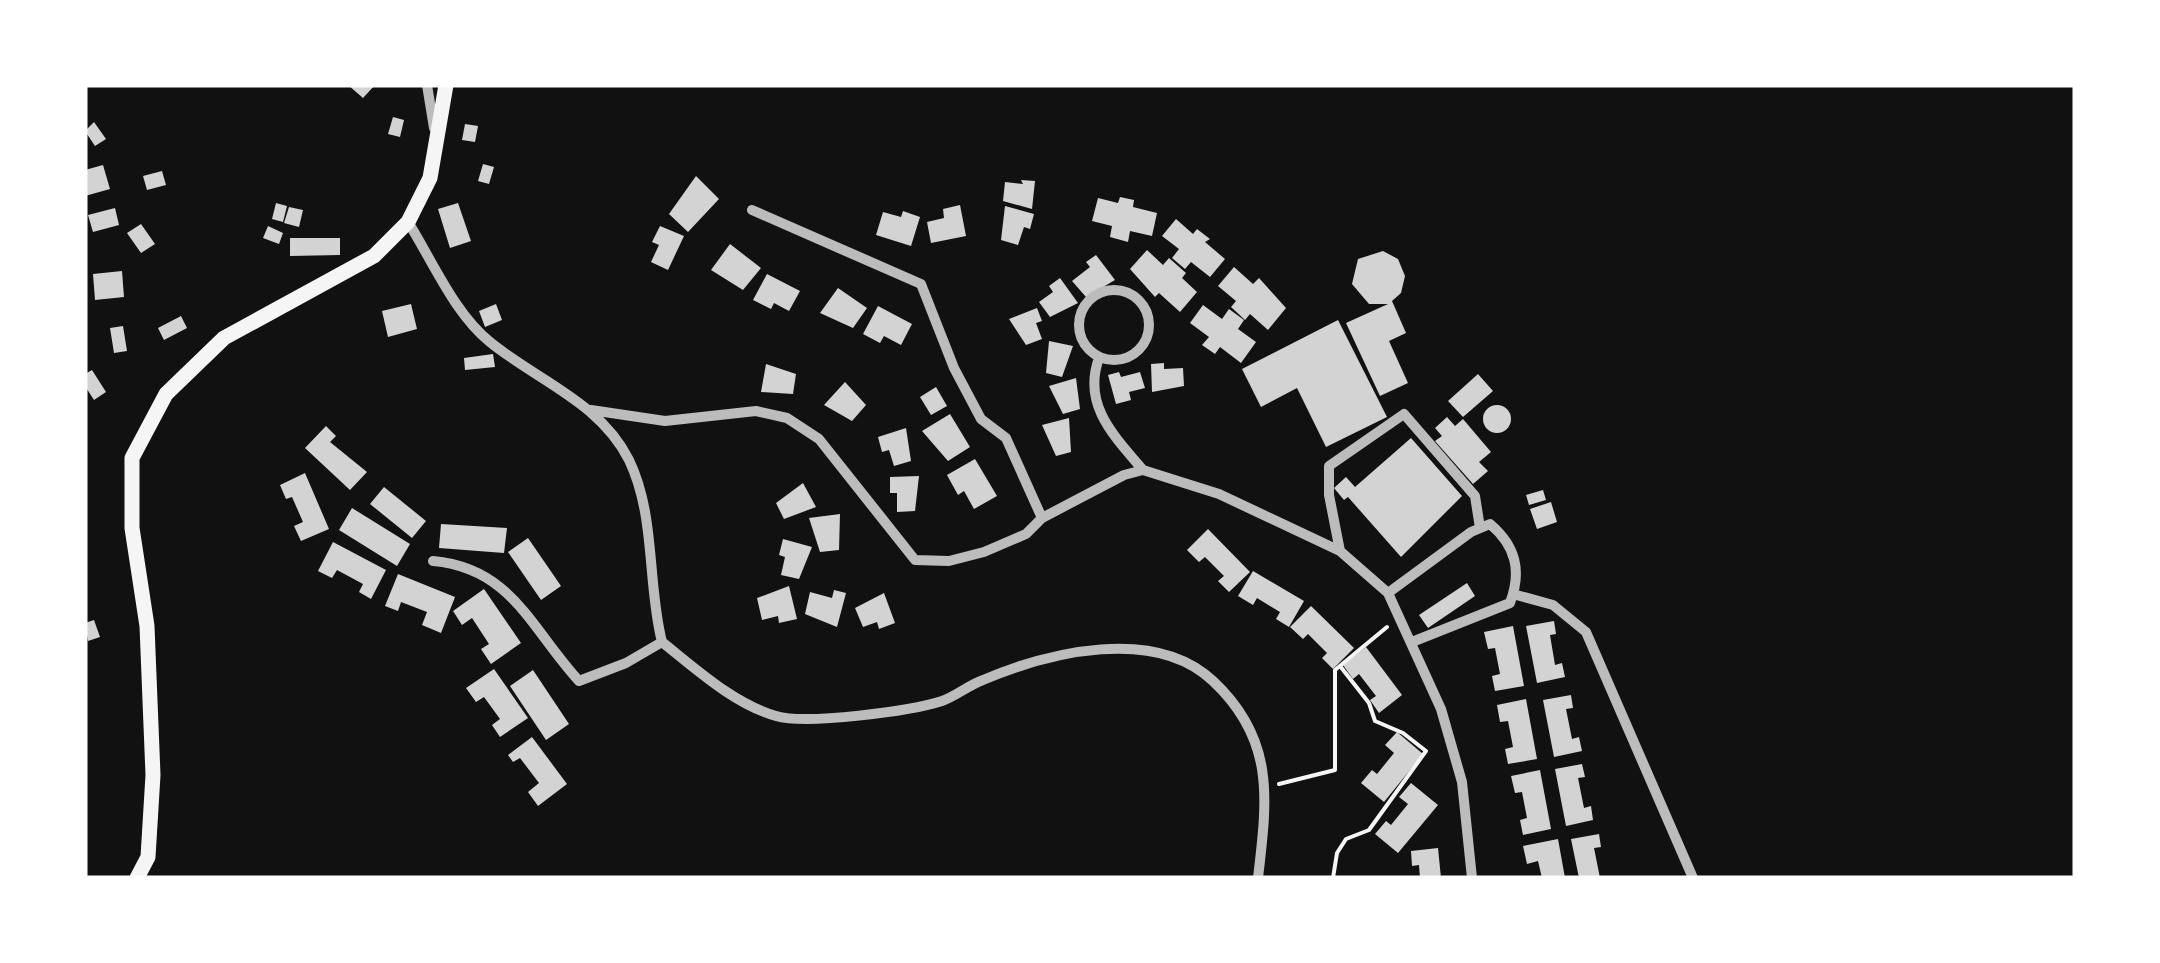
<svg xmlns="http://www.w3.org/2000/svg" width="2160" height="963" font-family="Merriweather,serif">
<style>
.building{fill:#d3d3d3}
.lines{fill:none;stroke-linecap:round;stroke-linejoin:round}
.path{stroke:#f5f5f5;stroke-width:4}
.minor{stroke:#bcbcbc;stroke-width:10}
.primary{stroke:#f5f5f5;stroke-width:15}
</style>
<rect width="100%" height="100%" fill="#111"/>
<path class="building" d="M348,85h27l-12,13z
M393,117l11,3 -4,17 -12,-3z
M94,122l12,17 -11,7 -10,-15z
M465,124l13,2 -3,16 -13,-2z
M483,164l11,3 -5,17 -11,-3z
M103,165l7,24 -25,7v-26z
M162,171l4,14 -19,5 -4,-14z
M696,176l23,23 -31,33 -19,-18z
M1021,180l14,1 -3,28 -29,-8 2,-19 18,2z
M1120,197l14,3 -1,7 24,6 -5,23 -22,-5 -2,11 -18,-5 2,-11 -20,-5 6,-23 20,5z
M276,203l11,3 -4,16 -11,-3z
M458,203l13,38 -21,7 -12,-39z
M960,205l6,31 -35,7 -4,-21 17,-4 -1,-9z
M1005,206l29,8 -4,15 -6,-2 -6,18 -17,-5z
M289,207l14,3 -4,17 -15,-4z
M115,208l4,17 -26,7 -5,-17z
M903,211l17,6 -9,29 -35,-11 7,-23 18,5z
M1176,219l17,15 4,-5 13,10 -5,3 20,17 -15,18 -19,-15 -6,7 -13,-11 7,-9 -17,-13z
M141,224l14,20 -14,9 -14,-20z
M268,226l15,7 -4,11 -16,-6z
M660,226l24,10 -16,34 -17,-8 8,-17 -7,-3z
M290,238h50v17l-50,1z
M730,244l31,24 -18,22 -32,-20z
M1147,250l16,15 6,-7 17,15 -4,5 15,14 -17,20 -21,-19 -4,4 -25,-28z
M1383,251l15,8 7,17 -4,17 -9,8 14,32 -17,8 19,42 -28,13 -34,-73 42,-19h-19l-17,-20 6,-25z
M1096,255l19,25 -29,17 -14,-16 18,-14 -4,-5z
M1234,267l19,17 6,-6 27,30 -18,22 -18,-16 -5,6 -14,-13 5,-6 -18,-15z
M122,271l2,26 -29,3 -2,-26z
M767,274l33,17 -11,20 -15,-8 -3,6 -18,-9z
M1060,278l18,25 -28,14 -11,-15 14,-10 -4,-6z
M838,288l29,20 -14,20 -33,-15z
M411,304l6,25 -29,8 -6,-26z
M496,304l6,16 -17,7 -6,-16z
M1203,305l19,14 7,-10 15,11 -6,9 18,13 -15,21 -21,-16 -5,7 -13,-9 7,-8 -19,-14z
M878,306l34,18 -11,21 -17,-9 -4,7 -17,-9z
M1037,308l5,13 -6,2 6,16 -16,6 -17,-26z
M181,316l6,12 -23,12 -6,-12z
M1338,320l49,97 -61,30 -29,-59 -36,19 -19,-38z
M123,326l4,25 -13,2 -4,-25z
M1049,341l24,5 -11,31 -16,-4z
M493,354l2,13 -30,3 -1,-12z
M1164,363v6l19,-1 1,18 -32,6 -1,-28z
M766,364l30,10 -3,20 -32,-2z
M92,370l14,22 -12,8 -9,-14v-12z
M1119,372l2,5 19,-5 5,16 -16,4 2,8 -15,4 -8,-29z
M1478,374l15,17 -30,26 -15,-16z
M1076,378l4,31 -17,5 -14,-28z
M845,382l21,23 -14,16 -28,-16z
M936,387l11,19 -16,9 -11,-18z
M1483 419a14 14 0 1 1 28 0a14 14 0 1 1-28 0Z
M950,414l20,33 -22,14 -26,-30z
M1447,417l8,9 8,-7 28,33 -12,10 9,9 -15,13 -38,-43 7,-5 -7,-8z
M1069,418l2,34 -15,4 -14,-31z
M326,426l10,10 -6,6 37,30 -17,18 -45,-42z
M906,428l5,33 -17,5 -5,-16 -7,2 -4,-15z
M1411,438l51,58 -61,61 -53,-60 -4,3 -10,-12 12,-11 9,10z
M975,459l22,37 -23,13 -10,-18 -6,4 -11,-20z
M305,473l24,56 -28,12 -7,-15 9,-4 -11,-25 -6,2 -6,-14z
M919,476l-4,35 -18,1v-19h-7v-16z
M803,483l13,24 -32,12 -8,-16z
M384,487l42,34 -14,17 -42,-34z
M1543,490l3,10 -17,5 -3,-10z
M1551,502l6,20 -20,7 -7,-20z
M352,508l58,36 -13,22 -58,-36z
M840,514l-1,36 -19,2 -11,-34z
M441,524l66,4 -3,25 -65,-5z
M1208,529l42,43 -21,20 -11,-11 6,-5 -19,-19 -6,5 -12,-12z
M528,538l33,48 -20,14 -33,-48z
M783,539l29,8 -13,32 -18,-4 4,-18 -6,-2z
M333,542l53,28 -15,29 -12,-7 4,-8 -26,-14 -5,8 -14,-7z
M1253,571l51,30 -15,26 -13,-8 4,-7 -23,-14 -4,7 -15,-9z
M398,574l57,23 -14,36 -19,-8 5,-13 -26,-10 -3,9 -13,-5z
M1467,583l8,13 -47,32 -9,-13z
M789,586l8,33 -18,4 -1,-7 -16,4 -5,-22z
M484,589l37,54 -30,21 -10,-15 8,-5 -17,-26 -10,7 -9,-14z
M834,590l12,3 -9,34 -32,-13 5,-22 22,6z
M884,593l11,30 -16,6 -2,-7 -14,5 -8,-19z
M1311,606l43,42 -21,21 -11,-11 5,-5 -19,-19 -5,5 -13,-12z
M94,620l6,17 -12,4 -3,-18z
M1554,621l2,13 -6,1 5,30 7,-2 3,14 -28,6 -11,-57z
M1513,626l11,60 -29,5 -3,-15 8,-2 -5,-26 -7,1 -4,-17z
M1366,647l36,48 -23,18 -9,-13 6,-4 -17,-22 -6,5 -10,-14z
M494,669l34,49 -28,19 -8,-12 8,-6 -16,-22 -8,5 -10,-14z
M533,670l36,54 -23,16 -36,-54z
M1571,695l2,13 -7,1 6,30 7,-2 3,14 -28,6 -11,-57z
M1526,699l11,60 -29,5 -3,-15 8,-2 -5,-26 -8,1 -3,-17z
M1397,732l26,22 -39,48 -23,-19 11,-13 5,4 17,-21 -9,-8z
M532,737l35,47 -29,22 -10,-14 11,-9 -19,-25 -7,4 -5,-7z
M1582,764l3,13 -7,1 6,30 7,-2 2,14 -27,6 -11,-57z
M1540,770l11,59 -28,6 -3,-15 7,-2 -5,-26 -7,1 -4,-17z
M1411,783l27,22 -40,48 -23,-19 11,-13 5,4 17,-21 -9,-7z
M1599,834l2,13 -7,1 6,30h-21l-8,-39z
M1558,839l7,39h-23l-4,-17 -11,3 -4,-18z
M1438,848l3,30h-21l-1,-13 -7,1 -1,-15z"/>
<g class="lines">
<path class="path" d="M1279,784l56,-14v-100l52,-43
M1333,878l4,-25 9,-14 23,-9 57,-79 -23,-18 -28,-12 -6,-18 -29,-37"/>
<path class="minor" d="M427,85l7,43
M752,210l169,74 33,84 27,51 25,19 36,80
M408,222c24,38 46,91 82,120 48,39 110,60 139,118 27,56 18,123 33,182 34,27 72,62 114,74 31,9 135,-5 166,-15 14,-5 27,-16 41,-21 66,-28 172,-54 230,1 63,59 54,119 45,197
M1079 325a35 35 0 1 1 70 0a35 35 0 1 1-70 0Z
M1099,358c-17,47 15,78 44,112
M591,410l74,11 91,-10 31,7 32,21 96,121 34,1 35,-9 42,-18 16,-16 82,-43 19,-5 76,24 121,57 48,42 53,116 21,73 10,96
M1340,551l-11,-56v-29l75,-52 71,82 5,32
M433,561c79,7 98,68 146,120l47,-18 36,-21
M1388,593l83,-61 19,-8c26,22 32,47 20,79l-98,39
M1513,594l40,11 33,27 107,246"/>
<path class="primary" d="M137,878l11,-21 5,-82 -6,-149 -15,-98v-70l34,-64 58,-56 150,-82 34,-34 22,-44 16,-93"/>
</g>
<rect width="2160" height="963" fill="none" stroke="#ffffff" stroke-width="175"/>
</svg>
